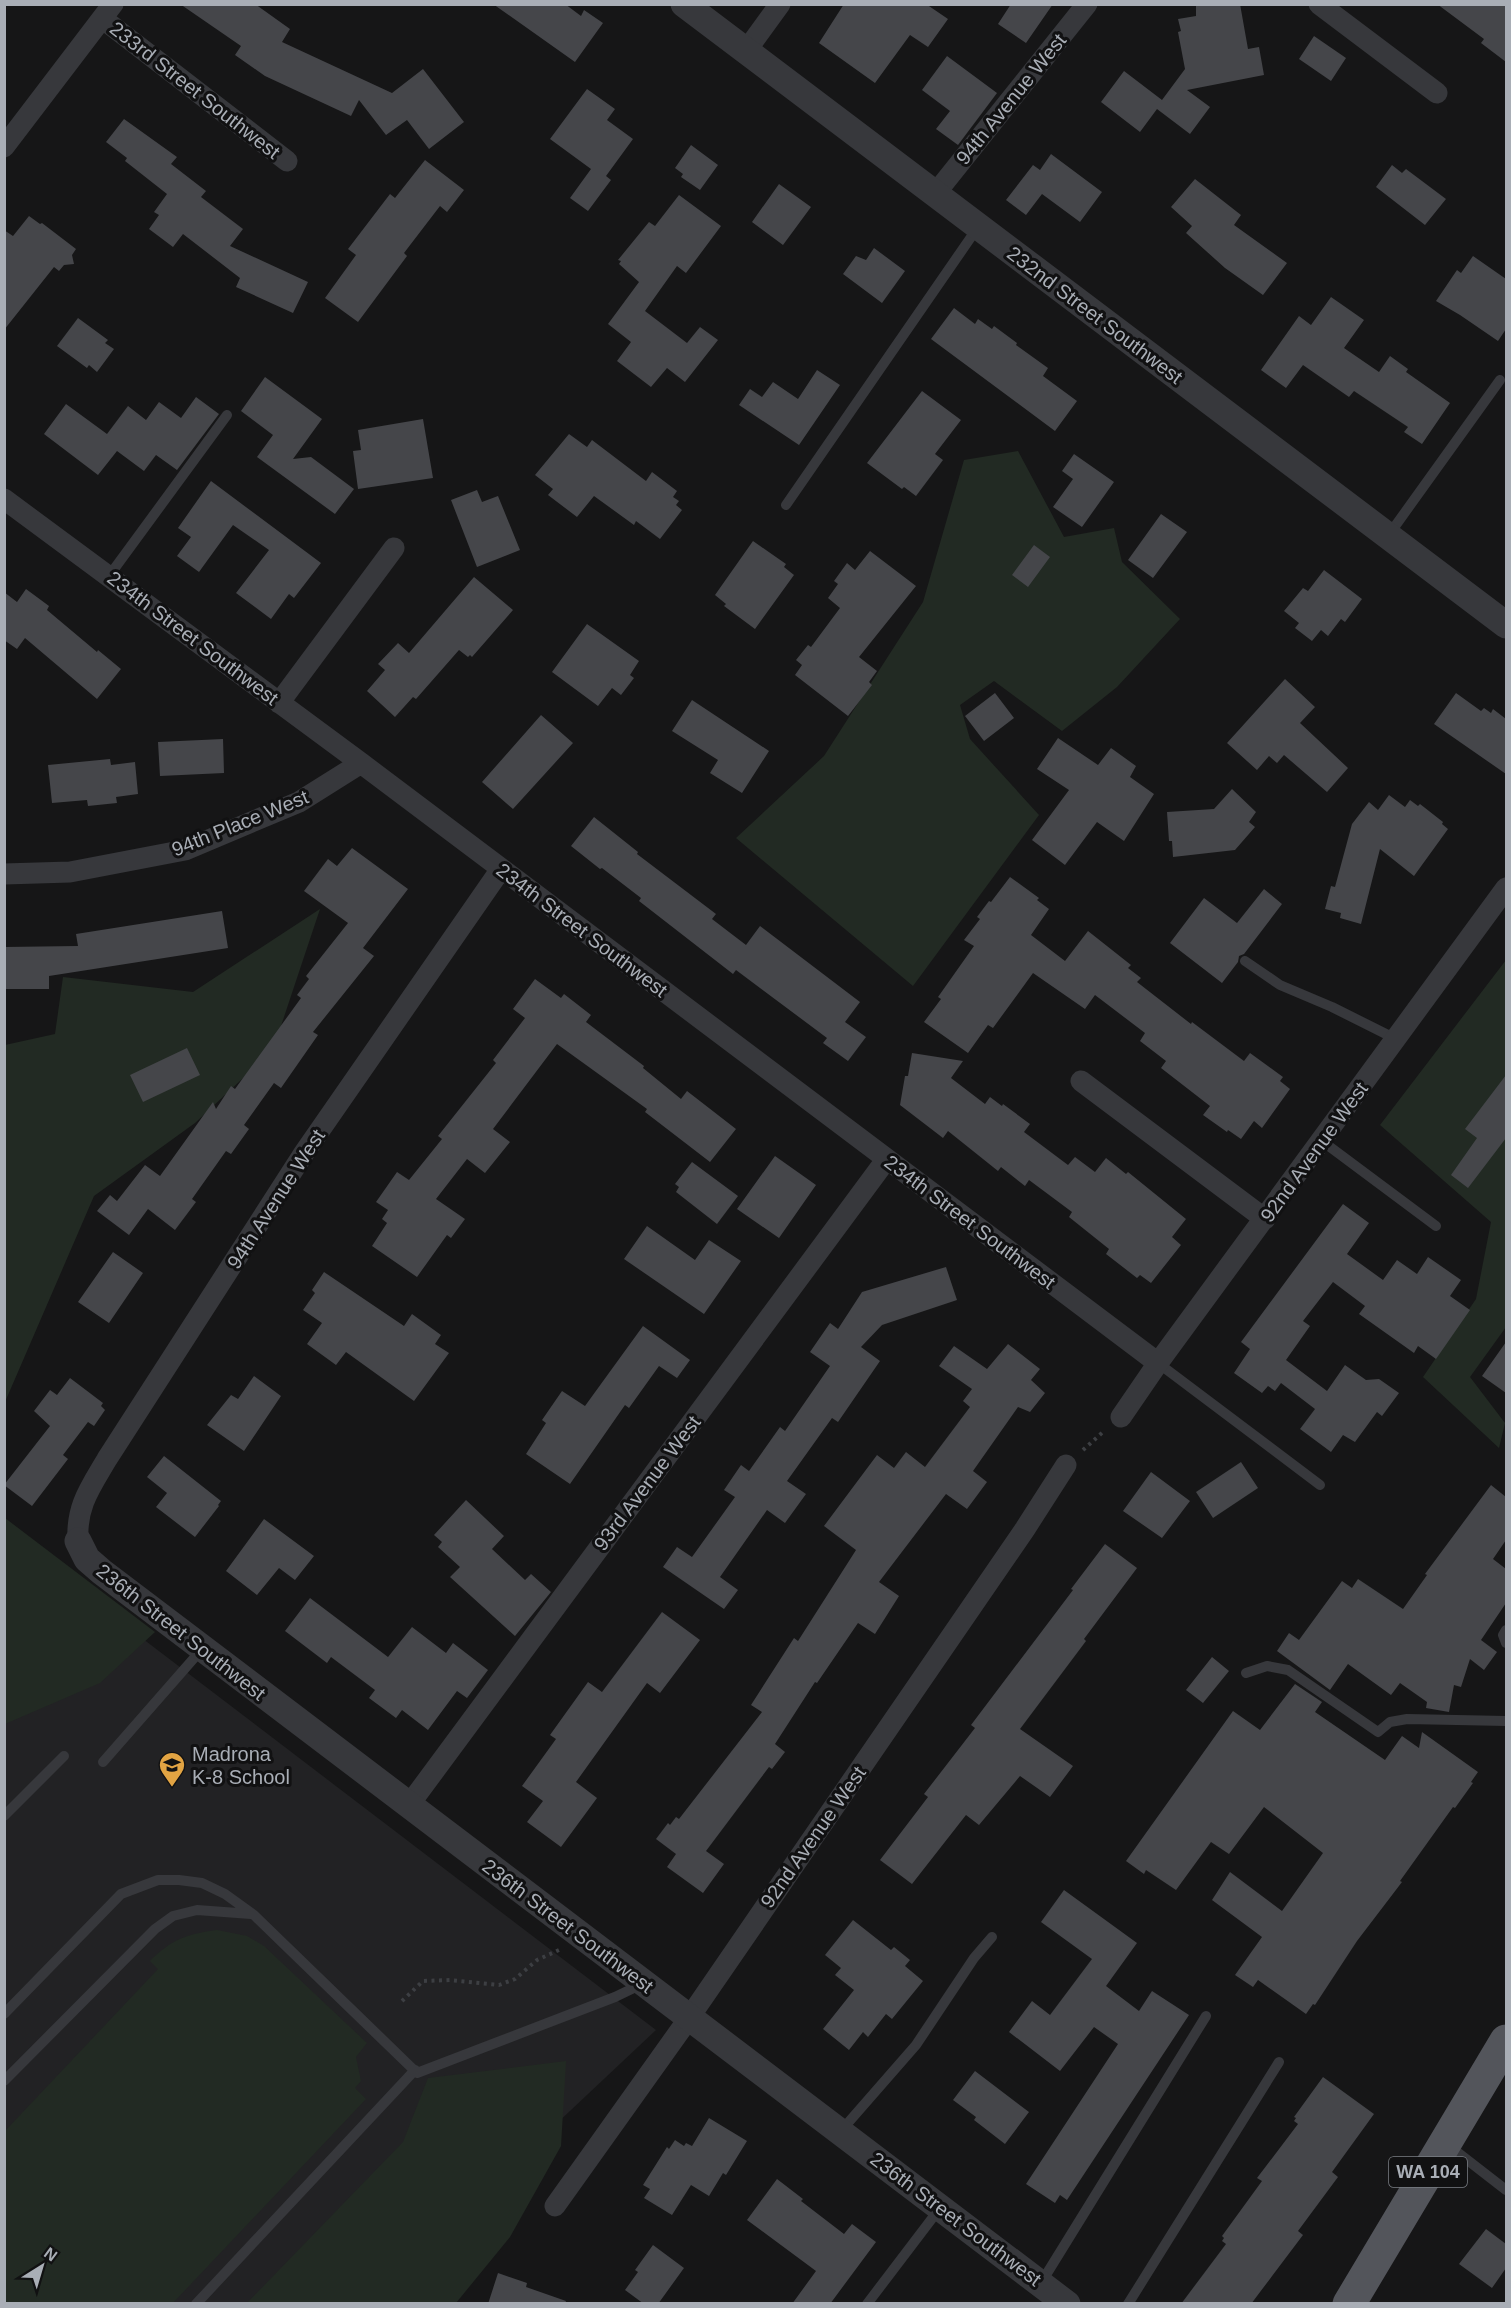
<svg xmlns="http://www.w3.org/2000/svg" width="1511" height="2308" font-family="Helvetica,sans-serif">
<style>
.built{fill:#222224}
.green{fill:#222a23}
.building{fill:#45464a}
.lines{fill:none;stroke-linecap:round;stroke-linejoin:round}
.path{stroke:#3d3f43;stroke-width:4;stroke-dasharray:3 4.5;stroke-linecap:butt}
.service{stroke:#37383c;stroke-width:10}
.minor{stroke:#37383c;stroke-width:21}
.tertiary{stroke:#37383c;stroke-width:27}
.primary{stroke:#53555b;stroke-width:33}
.labels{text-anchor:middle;stroke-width:6;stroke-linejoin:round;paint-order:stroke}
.shield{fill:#111112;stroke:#7b7f85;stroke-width:1.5}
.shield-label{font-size:18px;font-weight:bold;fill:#a9aeb6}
.street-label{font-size:20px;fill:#a9aeb6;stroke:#111112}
.poi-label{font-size:20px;fill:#a9aeb6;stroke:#111112;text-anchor:start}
</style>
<rect width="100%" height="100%" fill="#161617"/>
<path class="built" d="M4,1533l652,497 -290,273h-361z"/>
<path class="green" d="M1018,451l46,86 50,-9 8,34 58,57 -63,68 -55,44 -68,-50 -34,24 10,34 69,76 -126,171 -177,-148 88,-82 99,-154 41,-142z
M320,909l-47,141 -78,73 -101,73 -89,206v-357l50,-11 8,-57 130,15z
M1506,960v367l-36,50 35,46 -6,25 -76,-71 53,-78 15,-77 -111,-97z
M5,1518l150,114 -55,51 -95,41z
M217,1930l30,6 17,10 103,97 -11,14 5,24 -6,7 11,11 -193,204h-168v-172l153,-162 -8,-8c22,-22 37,-27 67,-31z
M566,2061l-5,85 -51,91 -54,66h-209l156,-161 25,-64z"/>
<path class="building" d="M180,4h75l35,25 -8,13 110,51 31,-24 41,53 -35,27 -22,-29 -21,15 -27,-35 -8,16 -86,-40 -30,-21 6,-9z
M493,4h72l16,12 3,-6 19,13 -28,39z
M844,4h82l22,15 -20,28 -18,-12 -35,48 -56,-40z
M1011,4h42l-27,39 -28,-19z
M1196,4h44l8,45 11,-2 5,28 -77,15 23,17 -20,27 -33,-25 -17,23 -39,-30 23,-31 38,29 23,-31 -7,-37 3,-1 -3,-12 18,-3z
M1437,4h69v58l-25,-19 3,-4z
M1314,36l32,22 -15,23 -32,-22z
M947,56l50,37 -39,52 -22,-16 14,-18 -28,-21z
M587,89l28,20 -8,11 26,19 -27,37 5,4 -23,31 -18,-13 21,-29 -41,-30z
M124,119l53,38 -6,7 35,27 -5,6 42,32 -13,17 78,36 -15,31 -57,-26 4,-9 -57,-44 -10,13 -24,-18 10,-14 -5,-3 13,-18 -42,-33 2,-3 -21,-16z
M691,145l27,20 -18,25 -19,-13 2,-3 -8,-6z
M1051,154l51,38 -22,30 -38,-28 -16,21 -20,-15 27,-35 7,5z
M425,160l39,30 -17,22 -7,-6 -36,47 3,3 -49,66 -33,-24 31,-43 -8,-6 42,-55 5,4z
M1392,165l10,8 4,-4 40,30 -21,26 -49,-38z
M1195,179l46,36 -7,10 53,38 -24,32 -38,-27 -39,-35 6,-7 -21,-19z
M779,184l32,23 -28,38 -31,-23z
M679,195l42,31 -35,47 -9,-7 -32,45 42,32 13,-16 18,13 -33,42 -18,-14 -16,19 -34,-26 14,-19 -23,-18 31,-42 -20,-18 2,-3 -3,-1 31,-38 6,4z
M29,216l11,8 2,-1 34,26 -4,6 2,9 -10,1 -5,6 -5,-4 -50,63v-100l9,6z
M874,248l31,23 -23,32 -39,-29 13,-18 10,4z
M1473,256l33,23v50l-8,12 -38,-26 -24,-14 21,-31 4,3z
M1331,297l33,23 -20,28 35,24 11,-16 18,13 -2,3 44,31 -28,41 -18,-12 4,-5 -54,-36 -5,6 -46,-32 -17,23 -25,-18 38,-54 12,9z
M954,308l21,16 3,-5 14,10 2,-3 23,17 -1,2 32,23 -5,8 34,25 -22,30 -124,-92z
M78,318l30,22 -3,3 9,6 -17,23 -8,-7 -2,3 -30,-22z
M817,370l23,15 -41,60 -60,-40 11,-16 12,8 11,-15 25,17z
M265,377l57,42 -29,40 18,-2 43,32 -19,25 -78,-57 16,-22 -32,-24z
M922,391l39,29 -26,34 8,6 -27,36 -12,-9 -2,2 -35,-26z
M196,397l23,17 -42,56 -21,-15 -12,16 -27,-20 -19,24 -54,-41 22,-30 41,30 21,-28 18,14 13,-18 22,16z
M423,419l10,59 -75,11 -5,-38 8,-1 -3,-20z
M569,434l18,13 5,-7 54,41 6,-9 25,19 -4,6 6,4 -3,4 6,5 -22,29 -24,-18 -2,4 -40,-29 -17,21 -29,-22 5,-6 -18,-14z
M1074,454l40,28 -32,45 -29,-20 20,-28 -11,-8z
M211,481l110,82 -27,35 -5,-4 -18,25 -35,-26 33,-43 -36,-25 -34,47 -22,-16 14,-19 -13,-9z
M477,490l5,12 16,-6 22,54 -43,17 -26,-67z
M1161,514l26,18 -34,46 -25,-18z
M753,541l33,23 -2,3 10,8 -39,54 -31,-23 2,-2 -11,-9z
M1034,545l16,12 -22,30 -16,-12z
M870,551l46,35 -57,71 18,14 -8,11 3,3 -24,31 -53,-41 7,-10 -6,-5 12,-15 3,2 29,-39 -12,-10 10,-14 -4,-3 13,-18 8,7z
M1324,570l38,29 -17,23 -4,-3 -13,17 -7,-6 -9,11 -17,-13 4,-5 -15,-12 19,-23 5,3z
M474,577l39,33 -41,47 -2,-2 -2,2 -9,-7 -43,49 -3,-2 -18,20 -28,-26 18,-21 -7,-6 20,-21 11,10z
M26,589l23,17 -2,4 50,42 1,-2 23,19 -24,30 -72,-61 -8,11 -13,-9v-48l13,10z
M587,624l52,37 -9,14 4,3 -13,17 -9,-7 -14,18 -46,-34z
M1285,679l30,28 -15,16 48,45 -21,24 -43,-37 -7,8 -8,-7 -12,14 -30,-27z
M995,693l19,25 -30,23 -19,-25z
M1456,693l25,18 3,-3 7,5 2,-4 13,10v55l-72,-50z
M692,700l77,51 -27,42 -32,-20 8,-13 -46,-29z
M541,715l32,28 -60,66 -31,-27z
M1058,738l40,27 13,-17 25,18 -6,11 24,17 -30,47 -27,-19 -32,43 -33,-25 37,-50 -32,-21z
M223,739l1,34 -64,3 -2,-34z
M110,759l1,6 24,-3 3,32 -22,3 1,6 -29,3 -1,-6 -35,3 -4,-38z
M1232,789l24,23 -7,10 6,5 -20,23 -62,7 -1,-16h-3l-2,-29 47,-3z
M1389,795l16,12 5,-7 8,6 2,-2 23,18 -1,2 6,5 -34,47 -34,-27 -19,75 -21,-6 1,-5 -16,-4 6,-23 4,1 17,-63 17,-22 9,8z
M594,817l44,35 -1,2 79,60 -4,5 34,26 14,-19 100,76 -15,20 21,15 -18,24 -25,-18 4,-5 -91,-68 -3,4 -94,-73 2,-3 -39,-30 -2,1 -29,-23z
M352,848l56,41 -45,59 11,8 -61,76 5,3 -37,53 -7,-5 -30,42 5,4 -18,25 -5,-3 -34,48 4,3 -21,28 -27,-21 -19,26 -32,-24 13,-16 7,6 28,-36 15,11 53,-74 3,7 15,-23 4,3 66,-91 -4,-3 12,-16 -3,-3 42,-53 -44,-32 24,-32 9,7z
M1010,877l29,21 -2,2 12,9 -18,26 34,26 23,-30 43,34 -3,3 13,10 -4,4 54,42 1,-2 52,39 6,-8 33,24 -3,4 10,8 -28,39 -8,-7 -13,18 -13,-9 -1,2 -24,-17 7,-9 -49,-38 5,-7 -26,-20 5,-8 -50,-38 -10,14 -52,-36 -40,55 -5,-3 -20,28 -44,-31 17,-23 -3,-2 36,-51 -10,-6 16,-21 -3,-2 12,-16 2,1z
M1264,889l18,15 -38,50 -5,2 -1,6 -16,21 -52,-40 34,-45 33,25z
M222,911l6,37 -179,28v13h-45v-42l74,-1 -2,-12z
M535,979l26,19 3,-4 27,21 -5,7 58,44 -1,2 38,31 6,-8 49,38 -26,33 -65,-50 2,-3 -90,-65 -64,85 17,13 -25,31 -18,-14 -31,40 29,20 -14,19 -4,-3 -30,42 -45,-31 15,-23 -5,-4 6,-9 -12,-8 21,-30 12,8 33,-41 -4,-3 58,-73 -3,-3 32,-42 -12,-9z
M187,1048l13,27 -57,27 -13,-27z
M912,1053l51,8 -12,17 34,26 5,-7 12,9 1,-2 27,20 -6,8 44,33 7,-8 20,15 11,-14 20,16 2,-2 58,47 -14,18 9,8 -30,38 -11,-8 -3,3 -31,-24 3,-5 -40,-32 3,-5 -43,-32 -4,6 -24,-19 -3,4 -50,-40 -5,7 -43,-33 5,-29h3z
M1506,1075v63l-38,50 -17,-13 26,-37 -12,-9z
M775,1156l41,29 -37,53 -42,-29z
M692,1162l46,34 -21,28 -41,-32 3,-5 -4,-3z
M1343,1204l26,19 -22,31 36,26 14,-20 20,14 11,-17 33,23 -11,16 20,14 -34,49 -18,-13 -4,7 -55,-39 6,-8 -32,-24 -30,39 7,5 -24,34 41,31 18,-26 21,15 13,-1 20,14 -17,23 -5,-4 -22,30 -12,-7 -12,17 -31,-23 15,-20 -34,-26 -6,8 -7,-5 -6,7 -28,-20 16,-24 -9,-7z
M647,1226l48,34 14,-20 32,21 -37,53 -80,-55z
M113,1252l30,21 -34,50 -31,-21z
M946,1267l11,33 -75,25 -21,22 19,14 -42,61 -6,-4 -45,63 19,13 -21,29 -18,-13 -47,67 18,13 -14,19 -61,-42 14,-20 15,10 43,-60 -11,-7 17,-25 8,6 31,-44 5,4 45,-65 -20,-14 20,-29 8,6 24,-37z
M324,1272l80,54 8,-12 29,21 -6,9 14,9 -35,48 -68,-49 -10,13 -29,-21 15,-21 -19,-13 12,-17 -3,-3z
M643,1326l47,34 -13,18 -18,-12 -30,42 -4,-3 -55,79 -44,-30 20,-31 -4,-3 20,-29 23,15z
M1506,1342v51l-24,-17z
M1008,1344l32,25 -9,11 14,13 -15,19 -12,-5 -45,64 14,11 -20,27 -21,-15 -67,88 20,14 -24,38 -17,-11 -41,60 -2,-1 -40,62 10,8 -13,17 -3,-2 -63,84 18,13 -21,29 -36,-26 9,-13 -20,-15 12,-16 2,2 6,-8 3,2 83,-107 -11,-7 43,-67 4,3 58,-91 -32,-24 53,-71 17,13 12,-16 19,15 45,-60 -7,-6 9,-12 -33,-23 15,-20 33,23z
M254,1376l27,20 -37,55 -37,-26 24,-30 7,4z
M70,1378l33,25 -2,3 4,4 -11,16 -6,-4 -25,33 5,4 -36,47 -28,-21 46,-59 -16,-15 16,-21 7,5z
M164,1456l57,45 -3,4 1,1 -24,31 -39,-30 11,-14 -20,-16z
M1241,1462l17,26 -45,30 -17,-26z
M1151,1472l39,29 -28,37 -39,-27z
M1491,1485l15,12v43l-13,19 13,10v34l-25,37 16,12 -13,18 -14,-11 -9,28 -7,-2 -5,27 -23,-4 1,-6 -27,-19 -9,12 -43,-31 -18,26 -53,-39 12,-18 10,7 43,-59 10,7 6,-9 45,30 24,-34 -2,-1z
M466,1500l38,36 -12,13 33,31 6,-6 20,18 -36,44 -65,-59 10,-10 -22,-20 4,-5 -8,-7z
M264,1519l50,37 -19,24 -16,-12 -22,27 -31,-24z
M1105,1544l32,24 -53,71 2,2 -66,88 53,37 -23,31 -30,-21 -41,49 -13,-10 -54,69 -32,-24 48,-63 -4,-3 51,-66 -4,-3 102,-135 -2,-1z
M310,1598l78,59 24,-30 34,26 7,-10 35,27 -21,28 -10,-7 -29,39 -26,-20 -6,8 -27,-20 6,-8 -44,-33 -4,6 -42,-32z
M662,1612l38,28 -40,53 -13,-10 -71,99 21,16 -36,49 -34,-25 16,-21 -21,-15 34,-47 -6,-4 38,-53 14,10z
M1212,1657l17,14 -26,32 -17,-13z
M1295,1684l27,18 -7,10 70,48 17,-24 17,12 3,-16 56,40 -7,10 2,1 -18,25 -2,-1 -53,74 2,1 -45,59 -42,64 -2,-1 -7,10 -48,-34 -5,7 -18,-12 27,-38 -50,-37 18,-28 52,39 41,-58 -59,-46 -35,47 -18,-12 -35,48 -30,-20 -2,4 -18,-13 107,-150 27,19z
M1064,1890l73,53 -31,43 33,25 13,-20 37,24 -122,185 -7,-5 -5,8 -29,-19 92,-140 -24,-17 -34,44 -51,-39 23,-31 18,14 42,-56 -51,-37z
M853,1920l38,30 3,-3 16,13 -5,6 18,15 -31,38 -6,-5 -18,23 -5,-5 -14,18 -26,-21 31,-39 -19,-15 6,-7 -16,-13z
M975,2071l54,41 -24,32 -31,-24 2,-3 -23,-17z
M1323,2077l51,37 -42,58 6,5 -40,54 5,4 -52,69h-70l45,-60 -4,-3 2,-3 -2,-2 40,-55 -5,-3 41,-54 -4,-3 2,-3 -2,-1z
M709,2118l38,23 -21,34 -3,-2 -14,23 -18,-11 -19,30 -28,-17 6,-9 -7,-4 24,-38 2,2 6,-9 9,6 2,-3 6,3z
M777,2179l26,20 -2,2 43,33 8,-10 24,18 -46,62h-38l24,-33 -69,-51z
M1486,2229l20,15v24l-14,20 -33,-24z
M653,2245l31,23 -26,36h-14l-19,-14 13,-18 -3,-2z
M498,2273l29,10 -1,4 40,14 -1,3h-77z"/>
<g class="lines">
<path class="path" d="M1083,1450l21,-19
M402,2001l21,-20 27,-1 49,5 16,-6 22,-19 22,-10"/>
<path class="service" d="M786,505l192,-278
M1388,536l112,-156
M109,576l118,-161
M1245,961l35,24 52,22 64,32
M1322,1141l114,85
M1158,1363l162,122
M1506,1630l-3,5 3,8
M1246,1673l21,-7 21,4 90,62 12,-10 17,-3 99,2
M103,1762l99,-113
M4,1816l60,-60
M4,2014l117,-120 37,-14h21l23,3 23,11 29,21 163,158 198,-76 27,-13
M4,2081l151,-152 18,-13 24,-6 54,4
M840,2132l76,-87 58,-87 18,-21
M1448,2145l58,45
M1041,2283l165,-267
M196,2304l219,-234
M867,2304l73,-96
M1128,2304l151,-242"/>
<path class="minor" d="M1319,4l118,89
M103,19l184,142
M746,51l34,-47
M4,147l109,-143
M935,194l152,-190
M4,499l357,264 797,600
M279,703l115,-155
M4,874l66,-2 115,-22 114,-48 62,-39
M1081,1081l184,138
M1121,1417l37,-54 348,-475
M78,1541c-2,-35 12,-53 29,-82l197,-306 197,-284
M409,1805l477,-645
M555,2206l134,-188 336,-489 41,-64"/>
<path class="tertiary" d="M684,4l822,621
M78,1541l9,18 15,13 965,732"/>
<path class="primary" d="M1349,2304l157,-263"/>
</g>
<defs>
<g id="school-pin" transform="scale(1.35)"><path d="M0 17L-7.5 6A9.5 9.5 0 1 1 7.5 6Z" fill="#e2a443" stroke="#111112"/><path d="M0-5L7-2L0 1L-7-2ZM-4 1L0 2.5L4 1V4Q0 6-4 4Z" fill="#111"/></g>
</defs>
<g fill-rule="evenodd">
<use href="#school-pin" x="172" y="1765"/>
</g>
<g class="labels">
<rect class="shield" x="1389" y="2157" width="78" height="30" rx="4.5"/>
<g class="shield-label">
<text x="1428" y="2178">WA 104</text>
</g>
<g class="street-label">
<text transform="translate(195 90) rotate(38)" y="7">233rd Street Southwest</text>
<text transform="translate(1011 99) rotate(-51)" y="7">94th Avenue West</text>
<text transform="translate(1095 315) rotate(37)" y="7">232nd Street Southwest</text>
<text transform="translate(193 638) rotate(37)" y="7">234th Street Southwest</text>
<text transform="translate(240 823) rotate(-22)" y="7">94th Place West</text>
<text transform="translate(582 930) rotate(37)" y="7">234th Street Southwest</text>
<text transform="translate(1314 1152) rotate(-54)" y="7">92nd Avenue West</text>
<text transform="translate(276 1199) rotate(-57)" y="7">94th Avenue West</text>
<text transform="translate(970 1222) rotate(37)" y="7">234th Street Southwest</text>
<text transform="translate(647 1483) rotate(-53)" y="7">93rd Avenue West</text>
<text transform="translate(181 1632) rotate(38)" y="7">236th Street Southwest</text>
<text transform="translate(813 1837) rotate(-55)" y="7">92nd Avenue West</text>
<text transform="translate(568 1926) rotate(37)" y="7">236th Street Southwest</text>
<text transform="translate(956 2219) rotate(37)" y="7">236th Street Southwest</text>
</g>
<g class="poi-label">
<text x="192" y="1761">Madrona<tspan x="192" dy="23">K-8 School</tspan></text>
</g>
</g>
<rect width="1511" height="2308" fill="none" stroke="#a9aeb6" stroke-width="12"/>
<g transform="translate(42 2266) rotate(37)" stroke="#111112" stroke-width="4.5" paint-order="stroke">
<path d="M0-4.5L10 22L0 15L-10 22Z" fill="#a9aeb6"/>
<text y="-9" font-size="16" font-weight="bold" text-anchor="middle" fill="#a9aeb6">N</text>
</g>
</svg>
